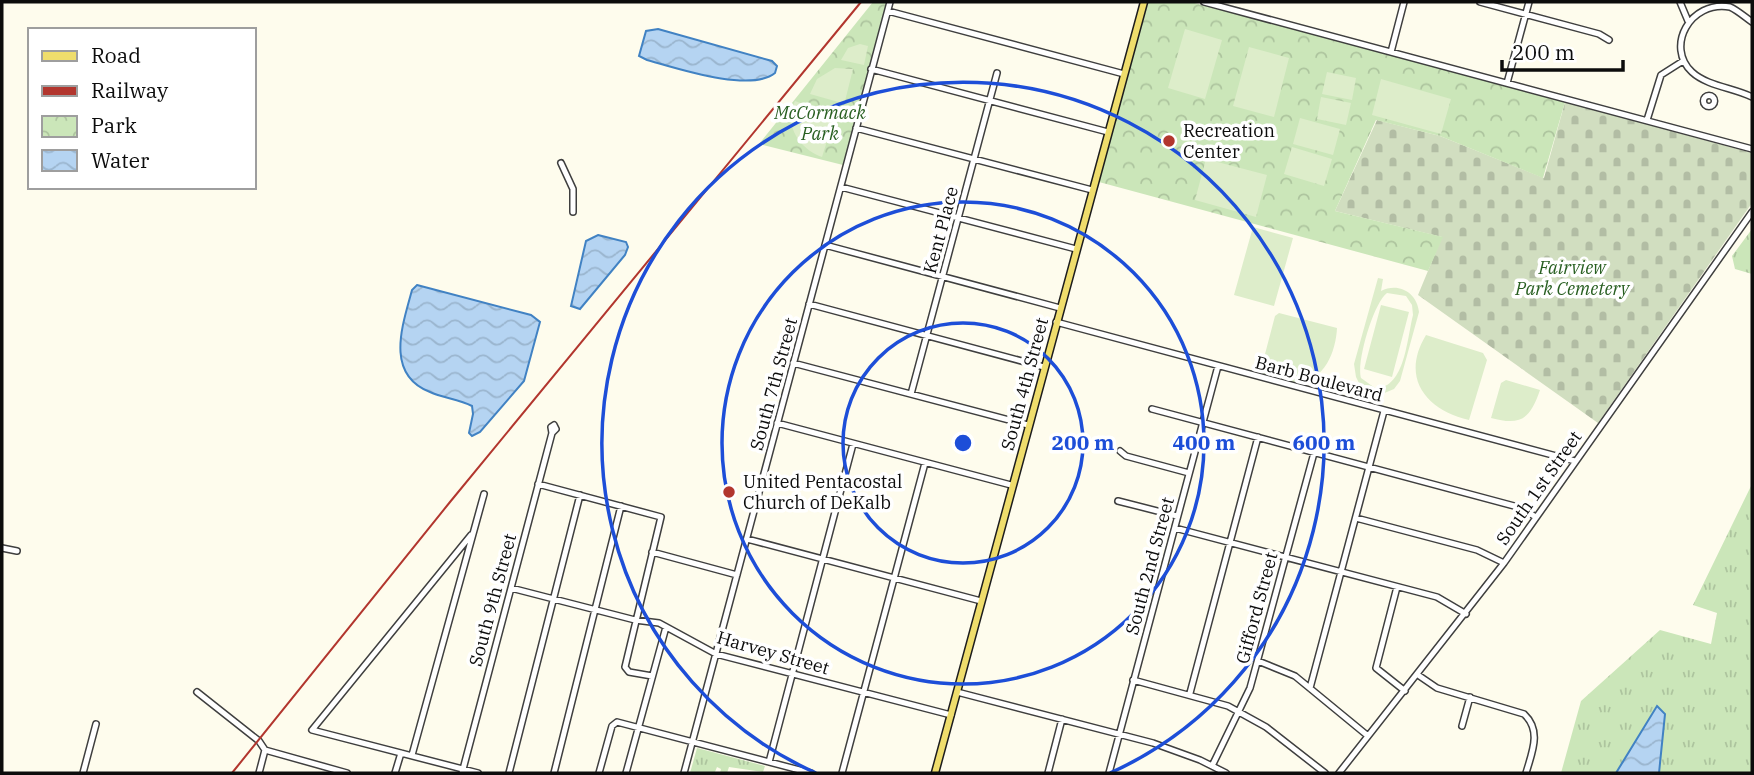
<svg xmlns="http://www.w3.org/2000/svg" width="1754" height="775" font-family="'IBM Plex Serif',serif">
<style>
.grass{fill:url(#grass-tufts)}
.cemetery{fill:url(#cemetery-stones)}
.park{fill:url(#park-crowns)}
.pitch{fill:#ddedca;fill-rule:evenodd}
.water{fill:url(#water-waves);stroke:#4182c3;stroke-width:2}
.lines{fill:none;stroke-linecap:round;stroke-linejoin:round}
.minor-casing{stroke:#3f3f3f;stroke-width:8}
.major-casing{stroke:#1d1d1d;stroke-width:9}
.minor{stroke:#fff;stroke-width:5}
.major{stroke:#efdd6c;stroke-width:6}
.rail{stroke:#b2362e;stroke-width:2}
.ring{fill:none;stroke:#1d4ed8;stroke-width:3.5}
.poi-dot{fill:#b2362e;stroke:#fff;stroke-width:2.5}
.labels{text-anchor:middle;stroke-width:7;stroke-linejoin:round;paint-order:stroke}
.park-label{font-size:18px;font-style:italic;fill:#285f21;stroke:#fff}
.poi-label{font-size:18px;fill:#0c0c0c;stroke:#fff;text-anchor:start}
.street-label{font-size:18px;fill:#0c0c0c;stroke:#fff}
.centre{fill:#1d4ed8;stroke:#fff;stroke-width:3.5}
.ring-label{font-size:21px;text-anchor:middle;font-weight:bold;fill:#1d4ed8;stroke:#fff;stroke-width:7;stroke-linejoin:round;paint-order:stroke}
</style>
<defs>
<pattern id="grass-tufts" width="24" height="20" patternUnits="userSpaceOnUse" patternTransform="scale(1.75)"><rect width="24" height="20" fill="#cbe6b9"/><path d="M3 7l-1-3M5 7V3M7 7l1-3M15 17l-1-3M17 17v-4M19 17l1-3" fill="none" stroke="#adc49e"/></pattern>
<pattern id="cemetery-stones" width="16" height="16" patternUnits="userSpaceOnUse" patternTransform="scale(1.75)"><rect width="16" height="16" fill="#d1dec0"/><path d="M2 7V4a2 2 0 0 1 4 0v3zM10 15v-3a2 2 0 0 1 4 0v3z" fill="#b2bda4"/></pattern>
<pattern id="park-crowns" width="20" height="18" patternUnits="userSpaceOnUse" patternTransform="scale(1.75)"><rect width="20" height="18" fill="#cbe6b9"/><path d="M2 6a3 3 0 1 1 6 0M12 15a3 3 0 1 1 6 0" fill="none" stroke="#adc49e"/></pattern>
<pattern id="water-waves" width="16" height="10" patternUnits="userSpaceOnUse" patternTransform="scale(1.75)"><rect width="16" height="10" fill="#b5d4f2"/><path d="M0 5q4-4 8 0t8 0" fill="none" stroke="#9ab5ce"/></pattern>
</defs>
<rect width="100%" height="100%" fill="#fefced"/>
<path class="grass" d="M1752,229v45l-17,-5 -3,-13z
M1752,484v289h-191l20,-72 79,-71 51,14 6,-31 -24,-8z
M697,748l68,18 -2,6 -34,-5 -2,6h-7l1,-4 -4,-2 -2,5 3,1h-28z"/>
<path class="cemetery" d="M1565,102l187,51v50l-154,220 -180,-128 24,-58 -107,-26 42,-91 63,16 104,42z"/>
<path class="park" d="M873,2h14l-44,163 -84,-21z
M1148,2h43l374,100 -22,76 -103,-42 -64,-16 -41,91 108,26 -15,34 -329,-89z"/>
<path class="pitch" d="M1185,29l37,11 -17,59 -37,-11z
M860,44l8,2 -4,19 -23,-5 7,-12z
M1249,47l40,11 -15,59 -41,-11z
M835,68l18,1 -8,32 -3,2 -32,-9 7,-15z
M1327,72l29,6 -4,22 -30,-6z
M1381,79l70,20 -10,35 -69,-19z
M1321,97l30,6 -5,22 -29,-6z
M795,101l40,15 -13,41c-23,-8 -39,-33 -27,-56z
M1300,118l40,11 -7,26 -40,-11z
M1292,147l40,12 -8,27 -40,-12z
M1206,159l61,16 -11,42 -61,-17z
M1253,227l40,11 -19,68 -40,-11z
M1378,278l5,1 -2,12c17,-9 36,1 38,21l-19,69 -6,8 -12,5 -21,-7 -5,-10 -2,-13zM1387,293l19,3 6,9 1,10c-6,23 -8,74 -38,73l-14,-10c-5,-16 13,-76 26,-85z
M1381,305l28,7 -17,65 -28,-8z
M1279,313l58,15c-1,24 -14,58 -45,54 -10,-1 -22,-6 -32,-9l15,-57z
M1426,335l57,18 4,7 -18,60c-43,-10 -69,-42 -43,-85z
M1506,380l34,10c-10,29 -19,36 -49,28l10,-35z"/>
<path class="water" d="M658,29l114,32 5,5 -2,7c-25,20 -99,-5 -128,-13l-8,-4 7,-25z
M598,235l28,7 2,5 -3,8 -45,54 -9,-3 15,-65z
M417,285l114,30 9,7 -16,59 -44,51 -8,4 -3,-3 4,-19 -1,-8c-13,-7 -29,-8 -42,-14 -46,-18 -27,-68 -18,-102z
M1657,706l8,8 -6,59h-43z"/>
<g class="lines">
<g class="minor-casing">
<path id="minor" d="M1204,2l548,147
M1480,2l119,32 10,6
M1680,2l8,19
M888,11l236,63
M1752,22c-7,-5 -15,-12 -22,-15 -40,-7 -65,40 -38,65 15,14 42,16 60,25
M1391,52l13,-50
M871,69l237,63
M1507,83l22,-81
M1703.5 101a5.5 5.5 0 1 1 11 0a5.5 5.5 0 1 1-11 0Z
M1647,120l14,-45 22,-14
M856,128l236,62
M561,163l12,26v23
M841,187l235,62
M825,245l235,63
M809,304l235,63
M1056,322l519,139
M793,363l235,62
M911,394l86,-321
M1152,409l366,98 18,10
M777,423l234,62
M554,425l2,4 -4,4 -1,-6z
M1120,451l6,5 63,17
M538,484l123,33 -36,150 4,5 23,4
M1118,501l59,15
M1356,518l121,32 27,13
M1175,528l262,69 29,17
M471,535l-159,195 166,43
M747,539l234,62
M2,548l15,3
M652,552l85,23
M1397,587l-21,81 29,23
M511,588l124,32 24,3 57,31 235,61
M1258,661l37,15 73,60
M1418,675l19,13 87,26c18,17 8,38 2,59
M1133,680l95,26 38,21 59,46
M1310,688l74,-277
M197,692l62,49 6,9 82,23
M957,692l196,51 47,17 26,13
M1190,693l68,-256
M1462,726l8,-29
M412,755l72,-261
M769,762l84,-318
M1212,766l38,-78 64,-235
M83,773l13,-49
M259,773l6,-23
M395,773l6,-20
M462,773l90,-340
M509,773l71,-278
M554,773l67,-267
M599,773l13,-47 5,-4 194,51
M626,773l40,-146
M684,773l206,-771
M842,773l83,-310
M1048,773l14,-54
M1109,773l109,-407
M1339,773l165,-210 248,-351"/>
</g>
<g class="major-casing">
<path id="major" d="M935,773l209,-771"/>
</g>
<use href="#minor" class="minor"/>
<use href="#major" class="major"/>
<path class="rail" d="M232,773l218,-271 411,-500"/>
</g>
<g class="ring">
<circle cx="963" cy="443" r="120"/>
<circle cx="963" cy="443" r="241"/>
<path d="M816 773A361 361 0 1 1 1110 773"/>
</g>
<g class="poi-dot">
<circle cx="1169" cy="141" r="7"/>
<circle cx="729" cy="492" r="7"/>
</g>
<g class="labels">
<g class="park-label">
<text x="820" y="119">McCormack<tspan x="820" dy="21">Park</tspan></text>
<text x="1572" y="274">Fairview<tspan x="1572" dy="21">Park Cemetery</tspan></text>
</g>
<g class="poi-label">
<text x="1183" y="137">Recreation<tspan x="1183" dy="21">Center</tspan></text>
<text x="743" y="488">United Pentacostal<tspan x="743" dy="21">Church of DeKalb</tspan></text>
</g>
<g class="street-label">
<text transform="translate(941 230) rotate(-75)" y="6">Kent Place</text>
<text transform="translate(1319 379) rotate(15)" y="6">Barb Boulevard</text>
<text transform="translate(774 384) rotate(-75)" y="6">South 7th Street</text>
<text transform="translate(1025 384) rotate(-75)" y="6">South 4th Street</text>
<text transform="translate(1539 488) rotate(-55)" y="6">South 1st Street</text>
<text transform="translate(1150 566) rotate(-75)" y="6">South 2nd Street</text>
<text transform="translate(493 600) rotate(-75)" y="6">South 9th Street</text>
<text transform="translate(1257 608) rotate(-75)" y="6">Gifford Street</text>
<text transform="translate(773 653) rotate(16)" y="6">Harvey Street</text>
</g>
</g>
<circle cx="963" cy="443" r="10" class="centre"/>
<g class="ring-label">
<text x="1083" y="450">200 m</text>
<text x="1204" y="450">400 m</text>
<text x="1324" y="450">600 m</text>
</g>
<rect width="1754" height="775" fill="none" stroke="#0c0c0c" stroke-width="7"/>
<rect x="28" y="28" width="228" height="161" fill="#ffffff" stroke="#9e9e9e" stroke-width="2"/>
<rect x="42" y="51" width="35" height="10" fill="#efdd6c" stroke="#9e9e9e" stroke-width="2"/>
<text x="91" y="63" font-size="21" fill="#0c0c0c">Road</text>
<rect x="42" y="86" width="35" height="10" fill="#b2362e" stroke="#9e9e9e" stroke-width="2"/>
<text x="91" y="98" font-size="21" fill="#0c0c0c">Railway</text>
<rect x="42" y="116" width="35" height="21" fill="url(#park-crowns)" stroke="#9e9e9e" stroke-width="2"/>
<text x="91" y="133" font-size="21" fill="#0c0c0c">Park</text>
<rect x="42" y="150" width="35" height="21" fill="url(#water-waves)" stroke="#9e9e9e" stroke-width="2"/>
<text x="91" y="168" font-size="21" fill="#0c0c0c">Water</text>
<path d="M1502 60v10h121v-10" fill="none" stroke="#0c0c0c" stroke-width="3.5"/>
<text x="1512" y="60" font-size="21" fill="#0c0c0c" stroke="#ffffff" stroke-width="5" paint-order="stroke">200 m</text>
</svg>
